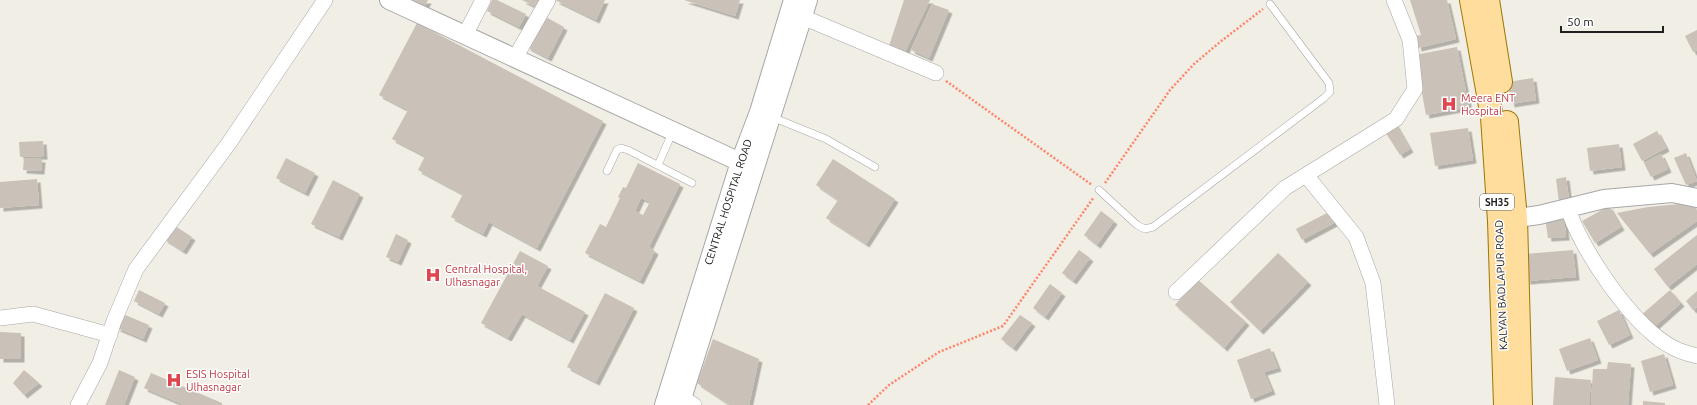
<svg xmlns="http://www.w3.org/2000/svg" width="1697" height="405" font-family="Ubuntu,sans-serif">
<style>
.building{fill:#cac1b8;fill-rule:evenodd;filter:url(#shadow)}
.lines{fill:none;stroke-linecap:round;stroke-linejoin:round}
.service-casing{stroke:#a7a7a7;stroke-width:8}
.minor-casing{stroke:#a7a7a7;stroke-width:16}
.tertiary-casing{stroke:#a7a7a7;stroke-width:20}
.primary-casing{stroke:#9c7600;stroke-width:24}
.path{stroke:#ff8569;stroke-width:2.5;stroke-dasharray:2 2;stroke-linecap:butt}
.service{stroke:#fff;stroke-width:7}
.minor{stroke:#fff;stroke-width:15}
.tertiary{stroke:#fff;stroke-width:18}
.primary{stroke:#ffdd9d;stroke-width:22}
.labels{text-anchor:middle;stroke-width:3;stroke-linejoin:round;paint-order:stroke}
.shield{fill:#fff;stroke:#636363;stroke-width:1}
.shield-label{font-size:10px;font-weight:bold;fill:#202020}
.health-label{font-size:11px;fill:#be3a42;stroke:#fff;text-anchor:start}
.street-label{font-size:11px;fill:#202020;stroke:#fff}
</style>
<defs>
<filter id="shadow"><feDropShadow dx="3.5" dy="3.5" stdDeviation="0" flood-color="#0004"/></filter>
</defs>
<rect width="100%" height="100%" fill="#f1eee5"/>
<path class="building" d="M413,0h15l-3,6z
M492,0h5l29,14 -7,13 -32,-16z
M522,0h20l-4,8z
M555,0h50l-9,20z
M684,0h56l-5,16z
M904,0h26l-25,52 -16,-6z
M1410,0h37l9,39 -38,9 -2,-12 5,-1z
M932,4l17,6 -20,48 -18,-8z
M544,16l20,11 -16,31 -21,-11z
M417,23l186,98 -66,127 -48,-26 -6,12 -32,-17 12,-23 -45,-24 7,-14 -33,-17 16,-29 -29,-15z
M1697,30v20l-4,2 -8,-16z
M1457,47l12,60 -43,8 -11,-60z
M1533,78l3,22 -25,4 -3,-22z
M1395,123l15,26 -10,6 -16,-25z
M1468,128l5,32 -38,6 -5,-33z
M1657,131l9,17 -24,13 -9,-17z
M43,141l1,15 -24,1 -1,-15z
M1619,144l3,23 -32,4 -3,-23z
M1686,153l11,28 -11,4 -12,-27z
M1661,154l7,15 -17,8 -7,-14z
M24,158l18,1 -1,12 -18,-1z
M286,158l29,15 -10,20 -29,-15z
M833,159l62,40 -29,45 -40,-26 12,-18 -22,-15z
M638,163l42,21 -31,63 6,4 -15,30 -55,-28 15,-29 6,3 14,-29 -2,-1 5,-10 3,1zM641,198l9,4 -7,13 -8,-4z
M1566,177l3,23 -10,2 -3,-23z
M37,179l2,26 -39,3v-26z
M333,180l27,14 -21,43 -28,-13z
M1691,203l6,8v10l-47,33 -33,-41 31,-6z
M1609,206l12,21 -26,16 -13,-22z
M1101,211l13,10 -17,24 -13,-10z
M1329,212l5,11 -32,17 -6,-11z
M1564,215l2,22 -18,1 -3,-21z
M172,224l20,13 -9,14 -19,-12z
M396,234l12,6 -10,22 -12,-5z
M1697,235v29l-29,23 -14,-18z
M1079,250l11,8 -17,23 -11,-8z
M1573,250l3,27 -49,4 -2,-27z
M520,251l28,15 -11,20 48,26 -15,28 -48,-26 -14,24 -27,-15z
M1278,253l30,29 -48,49 -30,-29z
M1197,279l49,43 -22,26 -49,-43z
M1050,284l12,9 -17,24 -12,-9z
M139,290l26,13 -6,11 -25,-13z
M1670,290l11,13 -29,26 -12,-13z
M1697,291v16l-4,3 -7,-9z
M605,293l29,15 -38,74 -29,-15z
M1619,310l11,25 -21,10 -12,-24z
M123,314l26,11 -6,14 -26,-11z
M1020,315l12,8 -19,25 -12,-9z
M0,332l21,1v26h-21z
M1590,338l8,22 -31,11 -8,-22z
M713,339l46,20 -10,46h-19l-33,-22z
M1270,348l8,20 -14,4 8,19 -21,8 -14,-39z
M1664,354l9,31 -23,7 -9,-31z
M1608,362l23,2 -3,41h-37l2,-36h14z
M24,370l15,13 -15,12 -11,-12z
M119,370l16,7 -11,28h-19z
M151,373l71,30v2h-38l-40,-17z
M1555,377l36,3 -2,25h-36z
M1643,401l22,2v2h-22z"/>
<g class="lines">
<g class="service-casing">
<path id="service" d="M772,117l54,22 49,28
M658,165l15,-34
M607,171l10,-21 4,-2 7,2 64,33
M1099,190l38,35 8,4 8,-2 171,-129 6,-6 -1,-9 -59,-79"/>
</g>
<g class="minor-casing">
<path id="minor" d="M793,13l143,60
M465,35l18,-35
M515,58l33,-58
M1306,175l50,62 17,46 14,122
M1568,208c12,41 67,122 106,140 7,4 15,6 23,8
M1176,292l109,-104 111,-69 19,-30 -5,-49 -16,-40
M0,318l33,-4 77,21
M673,394l10,4 11,7
M78,405l22,-42 14,-42 22,-52 93,-126 96,-143"/>
</g>
<g class="tertiary-casing">
<path id="tertiary" d="M389,0l351,162 10,2
M1503,220l36,-5 65,-16 68,-6 25,5
M664,405l76,-243 19,-50 34,-112
M680,405l128,-405"/>
</g>
<g class="primary-casing">
<path id="primary" d="M1471,0l21,117 7,104 6,184
M1488,0l13,82
M1507,122l9,96 5,187"/>
</g>
<path class="path" d="M946,81l146,104
M1105,183l65,-93 24,-26 26,-22 43,-33
M868,405l21,-20 50,-33 64,-26 91,-129"/>
<use href="#service" class="service"/>
<use href="#minor" class="minor"/>
<use href="#tertiary" class="tertiary"/>
<use href="#primary" class="primary"/>
</g>
<defs>
<g id="hospital-bare" transform="scale(1.2)"><path d="M-5-5h3v3.5h4V-5h3V5h-3V1.5h-4V5h-3Z" fill="#e0444e" stroke="#fff" stroke-width="2.5" paint-order="stroke"/></g>
</defs>
<g fill-rule="evenodd">
<use href="#hospital-bare" x="1449" y="104"/>
<use href="#hospital-bare" x="433" y="275"/>
<use href="#hospital-bare" x="174" y="380"/>
</g>
<g class="labels">
<rect class="shield" x="1480" y="194" width="34" height="16" rx="3"/>
<g class="shield-label">
<text x="1497" y="206">SH35</text>
</g>
<g class="health-label">
<text x="1461" y="102">Meera ENT<tspan x="1461" dy="13">Hospital</tspan></text>
<text x="445" y="273">Central Hospital,<tspan x="445" dy="13">Ulhasnagar</tspan></text>
<text x="186" y="378">ESIS Hospital<tspan x="186" dy="13">Ulhasnagar</tspan></text>
</g>
<g class="street-label">
<text transform="translate(728 202) rotate(-72)" y="4">CENTRAL HOSPITAL ROAD</text>
<text transform="translate(1501 285) rotate(-92)" y="4">KALYAN BADLAPUR ROAD</text>
</g>
</g>
<path d="M1561 26v6h102v-6" fill="none" stroke="#202020" stroke-width="2"/>
<text x="1567" y="26" font-size="12" fill="#202020" stroke="#ffffff" stroke-width="3" paint-order="stroke">50 m</text>
</svg>
